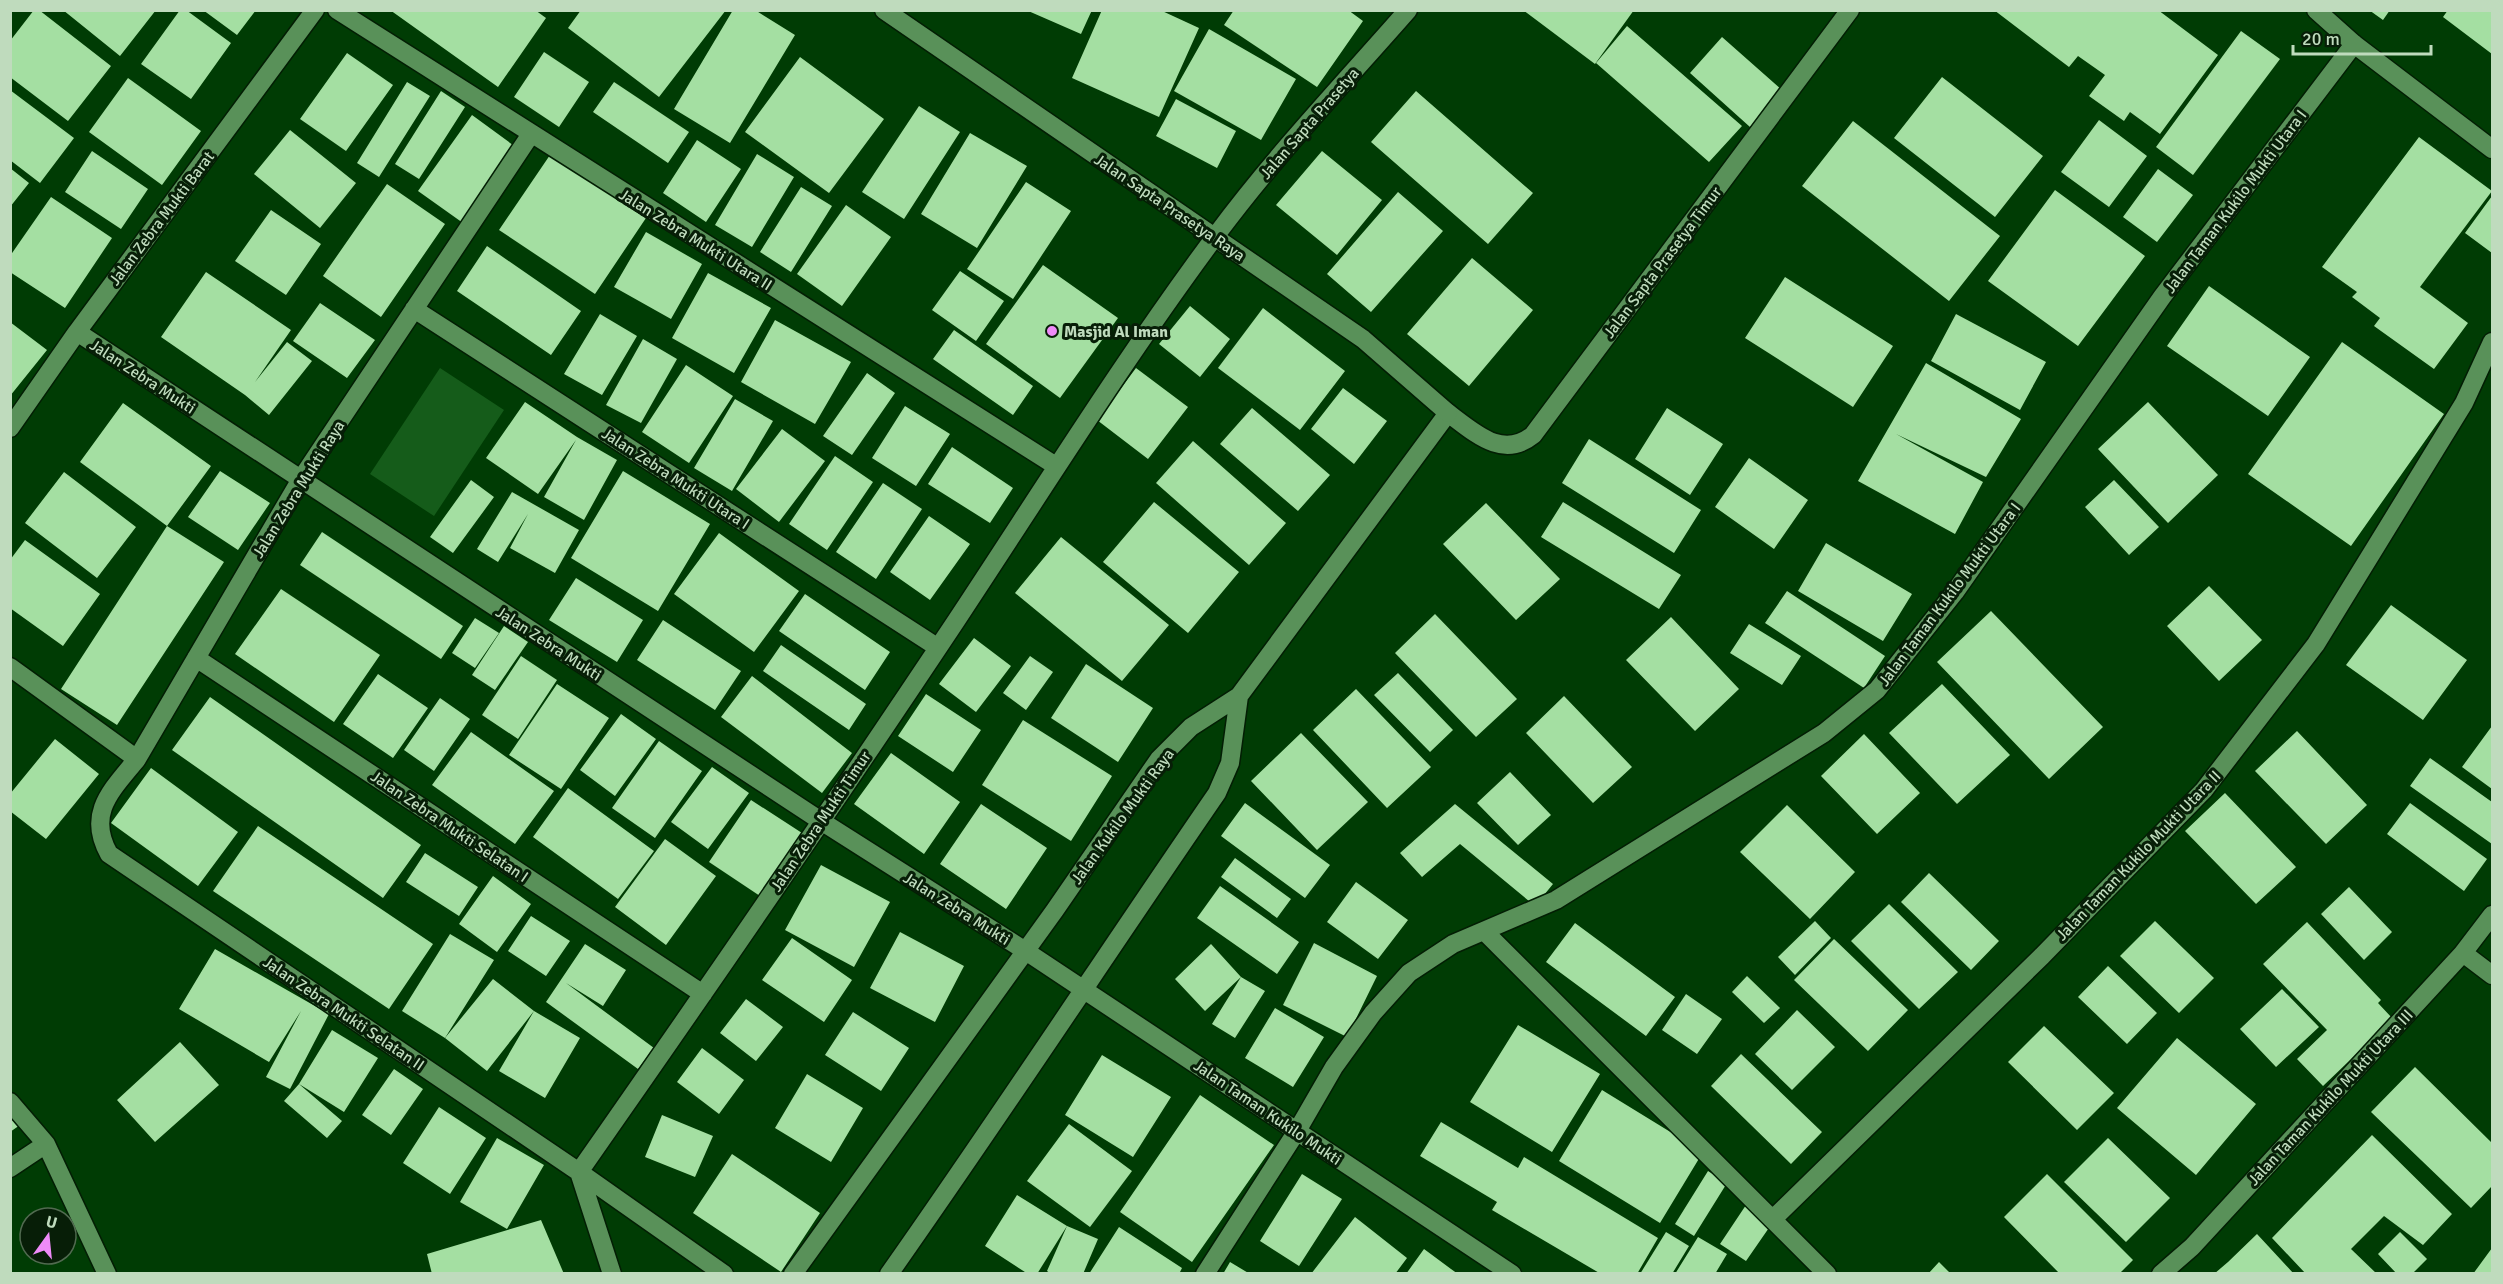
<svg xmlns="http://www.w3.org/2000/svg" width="2503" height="1284" font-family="Signika,sans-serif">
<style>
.green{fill:#155c1a}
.building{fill:#a4dfa2}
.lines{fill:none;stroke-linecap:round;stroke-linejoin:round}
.minor-casing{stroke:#031e04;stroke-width:21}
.tertiary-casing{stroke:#031e04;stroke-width:21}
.minor{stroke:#599159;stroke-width:18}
.tertiary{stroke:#599159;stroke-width:18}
.poi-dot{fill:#ee8bf8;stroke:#071e07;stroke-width:2}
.labels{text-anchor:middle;stroke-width:6;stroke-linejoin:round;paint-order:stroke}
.street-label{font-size:16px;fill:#bfdbbd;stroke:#071e07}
.poi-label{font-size:16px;font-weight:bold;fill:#bfdbbd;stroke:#071e07;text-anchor:start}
</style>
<rect width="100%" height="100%" fill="#003c04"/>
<path class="green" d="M440,368l64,42 -70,106 -64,-42z"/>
<path class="building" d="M34,10h5l72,56 -43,55 -58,-44v-36z
M63,10h93l-36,46z
M180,10h6l45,33 -40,56 -50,-35z
M203,10h53l-19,25z
M390,10h145l11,8 -48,69z
M581,10h145l-67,87 -91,-69z
M733,10h22l40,25 -65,108 -56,-34z
M1026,10h66l-11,24z
M1102,10h58l39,18 -40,89 -87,-39z
M1234,10h114l15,11 -46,66 -93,-62z
M1523,10h111l-39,54z
M1994,10h164l60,45 -58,79 -30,-22 -6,9 -35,-25 16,-21 -27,-19 -9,11z
M2369,10h21l-7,10z
M2448,10h44v44l-49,-37z
M1627,26l115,100 -33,36 -113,-99z
M1209,29l87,50 -35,61 -87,-49z
M2241,31l39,28 -87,116 -37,-28z
M1722,37l61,54 -33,36 -60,-54z
M544,52l45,30 -30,45 -45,-30z
M347,53l46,32 -47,66 -46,-32z
M800,57l84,62 -55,74 -84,-61z
M1942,77l101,79 -48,61 -101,-79z
M128,78l73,53 -39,54 -73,-53z
M407,82l23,14 -51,81 -22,-14z
M614,82l75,50 -21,31 -75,-51z
M10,90l64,48 -34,45 -30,-23z
M441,91l24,16 -46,72 -24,-15z
M1416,91l117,102 -45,51 -117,-102z
M1176,99l60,32 -19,37 -61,-32z
M919,106l41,26 -56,87 -42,-27z
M472,115l45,33 -54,75 -45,-32z
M2099,120l48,36 -38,51 -48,-35z
M1853,121l147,115 -51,65 -147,-115z
M290,130l66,53 -36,45 -66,-54z
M970,133l57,33 -50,82 -56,-34z
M2419,137l73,54 -72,96 48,36 -34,46 -60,-43 6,-8 -28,-21 5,-5 -35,-25z
M697,140l44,29 -35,53 -43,-29z
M92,151l56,38 -27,40 -56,-37z
M1322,151l60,49 -45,55 -61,-50z
M757,154l37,23 -42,70 -37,-22z
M550,155l96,63 -51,76 -96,-64z
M10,168l19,15 -19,24z
M2158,169l35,26 -36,47 -34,-25z
M1026,182l45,29 -58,88 -46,-30z
M387,184l58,40 -64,93 -58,-41z
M801,187l31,19 -41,66 -31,-20z
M2055,190l90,66 -67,90 -90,-65z
M1398,192l45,39 -72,81 -44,-38z
M2492,196v57l-27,-20z
M51,197l61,41 -47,70 -55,-36v-16z
M846,205l45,32 -49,69 -45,-32z
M271,210l50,34 -35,51 -51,-34z
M646,232l56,32 -31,55 -57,-32z
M487,246l94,65 -30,44 -94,-64z
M1472,258l61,52 -64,76 -62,-52z
M1043,265l75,53 -58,80 -74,-54z
M960,271l44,30 -28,40 -44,-31z
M206,272l85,58 -36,52 32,-40 25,19 -43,54 -24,-20 -84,-58z
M708,273l63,35 -37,65 -62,-35z
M1785,277l108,69 -40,61 -108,-69z
M2209,286l101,71 -42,59 -101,-70z
M320,303l55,37 -28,38 -54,-37z
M1190,306l40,33 -30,38 -41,-33z
M1263,308l82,63 -45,59 -82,-62z
M600,314l37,22 -35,59 -38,-21z
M1956,314l90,48 -26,48 -89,-49z
M775,320l76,42 -36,62 -74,-42z
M10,322l37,28 -37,46z
M954,330l79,56 -20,29 -80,-56z
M643,339l34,20 -36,64 -35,-18z
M2342,342l102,72 -93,132 -103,-72z
M1926,363l95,56 -35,58 -90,-43 87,48 -28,52 -97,-53z
M686,365l47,31 -44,67 -47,-31z
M1136,368l52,39 -40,52 -51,-39z
M867,373l28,20 -43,62 -29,-19z
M1343,388l44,33 -33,43 -43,-35z
M735,399l38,22 -41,70 -38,-23z
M525,402l52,35 40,23 -33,60 -40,-23 32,-57 -38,54 -52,-36z
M2148,402l70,73 -50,48 -70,-74z
M123,403l88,63 -44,60 57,36 -107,163 -56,-36 106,-163 -87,-64z
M905,406l45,28 -34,52 -44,-28z
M1252,408l78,67 -32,36 -78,-67z
M1667,408l56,36 -33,51 -55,-36z
M782,429l43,32 -46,61 -43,-33z
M1589,439l112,71 -27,43 -112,-70z
M1193,441l93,82 -37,42 -93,-82z
M952,447l61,41 -23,35 -62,-39z
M835,456l38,26 -46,68 -38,-26z
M1749,458l59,42 -34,49 -59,-42z
M220,471l50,32 -32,47 -50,-33z
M623,471l87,53 -52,87 -87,-53z
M64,472l72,55 -39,51 -72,-55z
M471,480l23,17 -41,56 -23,-16z
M2114,480l45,47 -30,28 -44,-48z
M883,483l39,26 -46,70 -40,-27z
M512,492l67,38 -24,43 -45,-25 18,-34 -30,48 -21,-13z
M1154,502l85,70 -51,61 -85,-71z
M1563,502l118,73 -22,34 -118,-72z
M1486,503l74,76 -44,41 -73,-76z
M929,516l41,28 -40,56 -40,-28z
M322,532l141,94 -22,33 -141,-94z
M719,533l80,58 -45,61 -80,-58z
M1061,537l108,88 -47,56 -107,-88z
M25,540l75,54 -37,52 -53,-38v-48z
M1826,543l86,51 -29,47 -85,-50z
M576,578l67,42 -26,42 -68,-42z
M2209,586l53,54 -43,41 -52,-55z
M281,589l99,66 -46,67 -99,-68z
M1787,591l98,65 -21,32 -99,-65z
M805,594l85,58 -25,38 -86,-59z
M2391,605l76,55 -44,60 -77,-55z
M1991,611l112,116 -54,52 -112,-117z
M1435,614l82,85 -41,38 -81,-84z
M1671,617l68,72 -44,42 -69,-71z
M475,618l24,15 -24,35 -23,-15z
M663,620l78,51 -26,39 -78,-50z
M1749,624l52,32 -19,29 -52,-32z
M504,626l24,16 -33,48 -23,-15z
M974,638l37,28 -35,46 -37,-28z
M781,645l85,59 -17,26 -86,-59z
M521,656l36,24 -39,59 -36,-24z
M1030,656l23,16 -27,38 -23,-17z
M1086,664l67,44 -35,54 -67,-44z
M1398,673l55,57 -23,22 -56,-57z
M378,674l50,34 -35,50 -50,-34z
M752,676l100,77 -30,40 -101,-76z
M557,684l52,34 -48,71 -52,-34z
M1942,684l68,71 -53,49 -68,-71z
M1356,689l75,78 -44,41 -74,-78z
M926,694l55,36 -28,42 -55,-36z
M1564,696l68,71 -39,36 -67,-70z
M210,697l211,148 -38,53 -211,-148z
M440,698l30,21 -36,52 -30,-21z
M621,714l35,25 -41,57 -35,-26z
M1023,720l89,56 -41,65 -89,-56z
M2492,726v63l-30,-22z
M2297,731l70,74 -41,39 -71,-73z
M471,732l83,59 -39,53 -83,-59z
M1301,733l67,69 -51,48 -66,-69z
M1864,734l56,59 -43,41 -56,-58z
M55,739l44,35 -53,65 -36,-28v-17z
M659,741l43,30 -47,67 -43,-30z
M891,753l69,49 -36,52 -70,-50z
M2430,758l62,44v42l-82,-58z
M712,767l37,26 -41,56 -37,-27z
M151,768l87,64 -40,54 -87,-63z
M1510,772l41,43 -33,30 -41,-42z
M568,788l86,63 -36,48 -85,-62z
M2225,793l71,74 -40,37 -71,-73z
M751,800l51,33 -42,63 -51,-34z
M1245,803l85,62 -25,33 -84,-62z
M2410,803l77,56 -23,32 -77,-57z
M981,804l66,44 -41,61 -66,-45z
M1455,804l98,80 -18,22 -75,-62 -38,33 -22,-24z
M1787,805l68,67 -45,47 -70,-67z
M258,826l175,118 -44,65 -176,-118z
M665,839l51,37 -50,69 -51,-38z
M425,853l53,34 -19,29 -53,-34z
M1235,858l56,41 -14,19 -56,-41z
M821,865l69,37 -36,65 -69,-37z
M1929,873l70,68 -28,29 -70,-68z
M493,876l38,28 -34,48 -38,-28z
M1356,882l52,38 -30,39 -51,-37z
M1220,886l79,56 -22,32 -80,-56z
M2349,887l43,45 -28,28 -43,-46z
M1889,904l69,68 -39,37 -68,-68z
M531,916l39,25 -24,35 -38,-25z
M1815,921l16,17 -36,37 -17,-18z
M2155,921l59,57 -35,35 -59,-57z
M2307,922l74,78 -3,3 15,16 -70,67 -26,-27 30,-29 -64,-66z
M1575,923l100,74 -29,39 -100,-74z
M900,932l64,34 -29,56 -65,-34z
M450,934l44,26 -49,78 48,-59 41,32 46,27 -35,60 -46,-27 35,-60 -47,60 -42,-33 -43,-27z
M792,938l60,42 -28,42 -62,-42z
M1834,939l74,71 -40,41 -74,-71z
M1314,943l63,33 -30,61 -64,-32z
M585,944l41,26 -23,36 -37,-23 88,65 -16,21 -92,-67z
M1211,944l30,33 24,14 -30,47 -23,-14 29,-47 -36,34 -30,-32z
M215,949l114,65 -39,75 -24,-12 35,-66 -32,51 -90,-53z
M2108,966l49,47 -30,31 -49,-47z
M1747,976l33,32 -16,15 -32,-31z
M2282,989l37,38 -43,40 -36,-38z
M1686,994l36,25 -25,35 -35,-24z
M746,999l37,28 -27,34 -36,-28z
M1275,1008l49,29 -31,50 -48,-29z
M1797,1010l38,37 -43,43 -37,-36z
M853,1012l56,36 -28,43 -56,-36z
M1518,1025l82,49 -48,78 -82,-50z
M2044,1026l70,67 -37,37 -69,-68z
M332,1030l46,28 -34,54 -45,-28 43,37 -15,17 -43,-37 15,-17z
M2177,1038l79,66 -60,71 -79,-67z
M180,1042l39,43 -64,57 -38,-42z
M702,1048l42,32 -25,34 -42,-32z
M1741,1054l81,78 -31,32 -80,-78z
M1102,1055l69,42 -38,60 -68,-42z
M2415,1067l77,76v43l-21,22 -100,-96z
M394,1069l29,20 -32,46 -29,-20z
M807,1074l56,34 -32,54 -56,-34z
M1602,1090l101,62 -43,71 -101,-62z
M1200,1095l74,50 -82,117 -72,-50z
M439,1107l47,31 -36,56 -47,-31z
M10,1112l10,13 -10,7z
M662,1115l51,21 -18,41 -50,-20z
M1441,1122l77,46 6,-11 134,81 -21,36h-36l-109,-64 5,-8 -77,-46z
M1069,1124l63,47 -42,56 -63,-46z
M2372,1135l80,79 -29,31 -39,-29 -33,33 26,25h-71l-34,-36z
M497,1138l47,27 -37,64 -47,-27z
M2108,1138l62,60 -44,44 -62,-60z
M732,1154l88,59 -39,59 -88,-59z
M1708,1171l19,12 -33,53 -19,-12z
M1302,1174l40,25 -43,67 -39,-25z
M2047,1174l86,86 -14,14h-59l-56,-57z
M1017,1195l50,31 -30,48h-9l-43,-28z
M1746,1205l27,17 -27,39 -26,-17z
M1355,1217l52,41 -12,16h-84z
M541,1220l23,54h-132l-5,-20z
M1067,1226l31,13 -15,35h-32l-4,-3z
M1119,1227l63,41 -3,6h-90z
M1666,1232l23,14 -17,28h-32z
M2400,1232l27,27 -15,15h-15l-19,-20z
M2257,1234l37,40h-80l14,-12z
M1698,1237l29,17 -12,20h-40z
M2492,1248v26h-19z
M1424,1249l27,20 7,5h-52z
M1230,1262l20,12h-27z
M1939,1262l12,12h-23z"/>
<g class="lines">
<g class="minor-casing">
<path id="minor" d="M337,10l719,456
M531,134l-230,345 -164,280c-25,31 -51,54 -28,95l470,318 145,102
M414,309l523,338
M77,332l744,489 203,129 488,324
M10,428l67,-96 238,-322
M196,658l507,336
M10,667l127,92
M1485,932l342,342
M2463,953l29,22
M10,1102l36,42 61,130
M10,1168l36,-24
M1774,1218l268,-262 162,-166 112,-146 148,-241 28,-61
M612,1274l-33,-102c128,-183 254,-366 377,-551 86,-130 168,-262 261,-387 58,-78 126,-150 191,-224
M793,1274l262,-364 104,-151 32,-32 48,-31 209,-283c26,19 54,47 85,22l317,-425
M889,1274c112,-159 218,-321 328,-481l13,-30 9,-67
M1205,1274l92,-143 37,-64 39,-54 36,-40 44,-29 103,-44 268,-167 53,-43 78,-98 207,-295 192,-253
M2161,1274l31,-27 271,-294 29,-38"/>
</g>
<g class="tertiary-casing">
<path id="tertiary" d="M884,10l479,329 85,74
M2316,10l38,34 138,105"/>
</g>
<use href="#minor" class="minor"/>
<use href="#tertiary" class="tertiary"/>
</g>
<circle class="poi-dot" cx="1052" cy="331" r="6"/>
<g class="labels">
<g class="street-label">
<text transform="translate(1309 123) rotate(-49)" y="6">Jalan Sapta Prasetya</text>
<text transform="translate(2235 201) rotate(-53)" y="6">Jalan Taman Kukilo Mukti Utara I</text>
<text transform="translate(1170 207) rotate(34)" y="6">Jalan Sapta Prasetya Raya</text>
<text transform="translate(161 218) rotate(-53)" y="6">Jalan Zebra Mukti Barat</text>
<text transform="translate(696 239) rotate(32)" y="6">Jalan Zebra Mukti Utara II</text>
<text transform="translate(1662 262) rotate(-53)" y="6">Jalan Sapta Prasetya Timur</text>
<text transform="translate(143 376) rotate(33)" y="6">Jalan Zebra Mukti</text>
<text transform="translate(676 478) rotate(33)" y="6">Jalan Zebra Mukti Utara I</text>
<text transform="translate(298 489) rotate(-58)" y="6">Jalan Zebra Mukti Raya</text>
<text transform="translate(1949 594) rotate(-53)" y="6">Jalan Taman Kukilo Mukti Utara I</text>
<text transform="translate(549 643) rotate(33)" y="6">Jalan Zebra Mukti</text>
<text transform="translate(1122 816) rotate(-54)" y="6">Jalan Kukilo Mukti Raya</text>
<text transform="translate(820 821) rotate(-56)" y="6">Jalan Zebra Mukti Timur</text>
<text transform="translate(450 826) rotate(34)" y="6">Jalan Zebra Mukti Selatan I</text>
<text transform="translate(2138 855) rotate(-46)" y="6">Jalan Taman Kukilo Mukti Utara II</text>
<text transform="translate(957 908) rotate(32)" y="6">Jalan Zebra Mukti</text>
<text transform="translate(344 1013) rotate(34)" y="6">Jalan Zebra Mukti Selatan II</text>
<text transform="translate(2330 1097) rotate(-47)" y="6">Jalan Taman Kukilo Mukti Utara III</text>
<text transform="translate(1268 1112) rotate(34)" y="6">Jalan Taman Kukilo Mukti</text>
</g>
<g class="poi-label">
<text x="1064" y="337">Masjid Al Iman</text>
</g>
</g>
<rect width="2503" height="1284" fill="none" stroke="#bfdbbd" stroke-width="24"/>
<g transform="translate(48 1236) rotate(15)"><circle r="28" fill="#071e07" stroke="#516a50" stroke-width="1.5"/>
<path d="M0-4.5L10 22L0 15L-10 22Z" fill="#ee8bf8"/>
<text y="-9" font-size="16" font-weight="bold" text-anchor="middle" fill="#bfdbbd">U</text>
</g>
<path d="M2293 45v9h138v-9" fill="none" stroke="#bfdbbd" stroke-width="3"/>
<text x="2302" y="45" font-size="18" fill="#bfdbbd" stroke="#071e07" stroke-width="4.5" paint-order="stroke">20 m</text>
</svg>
